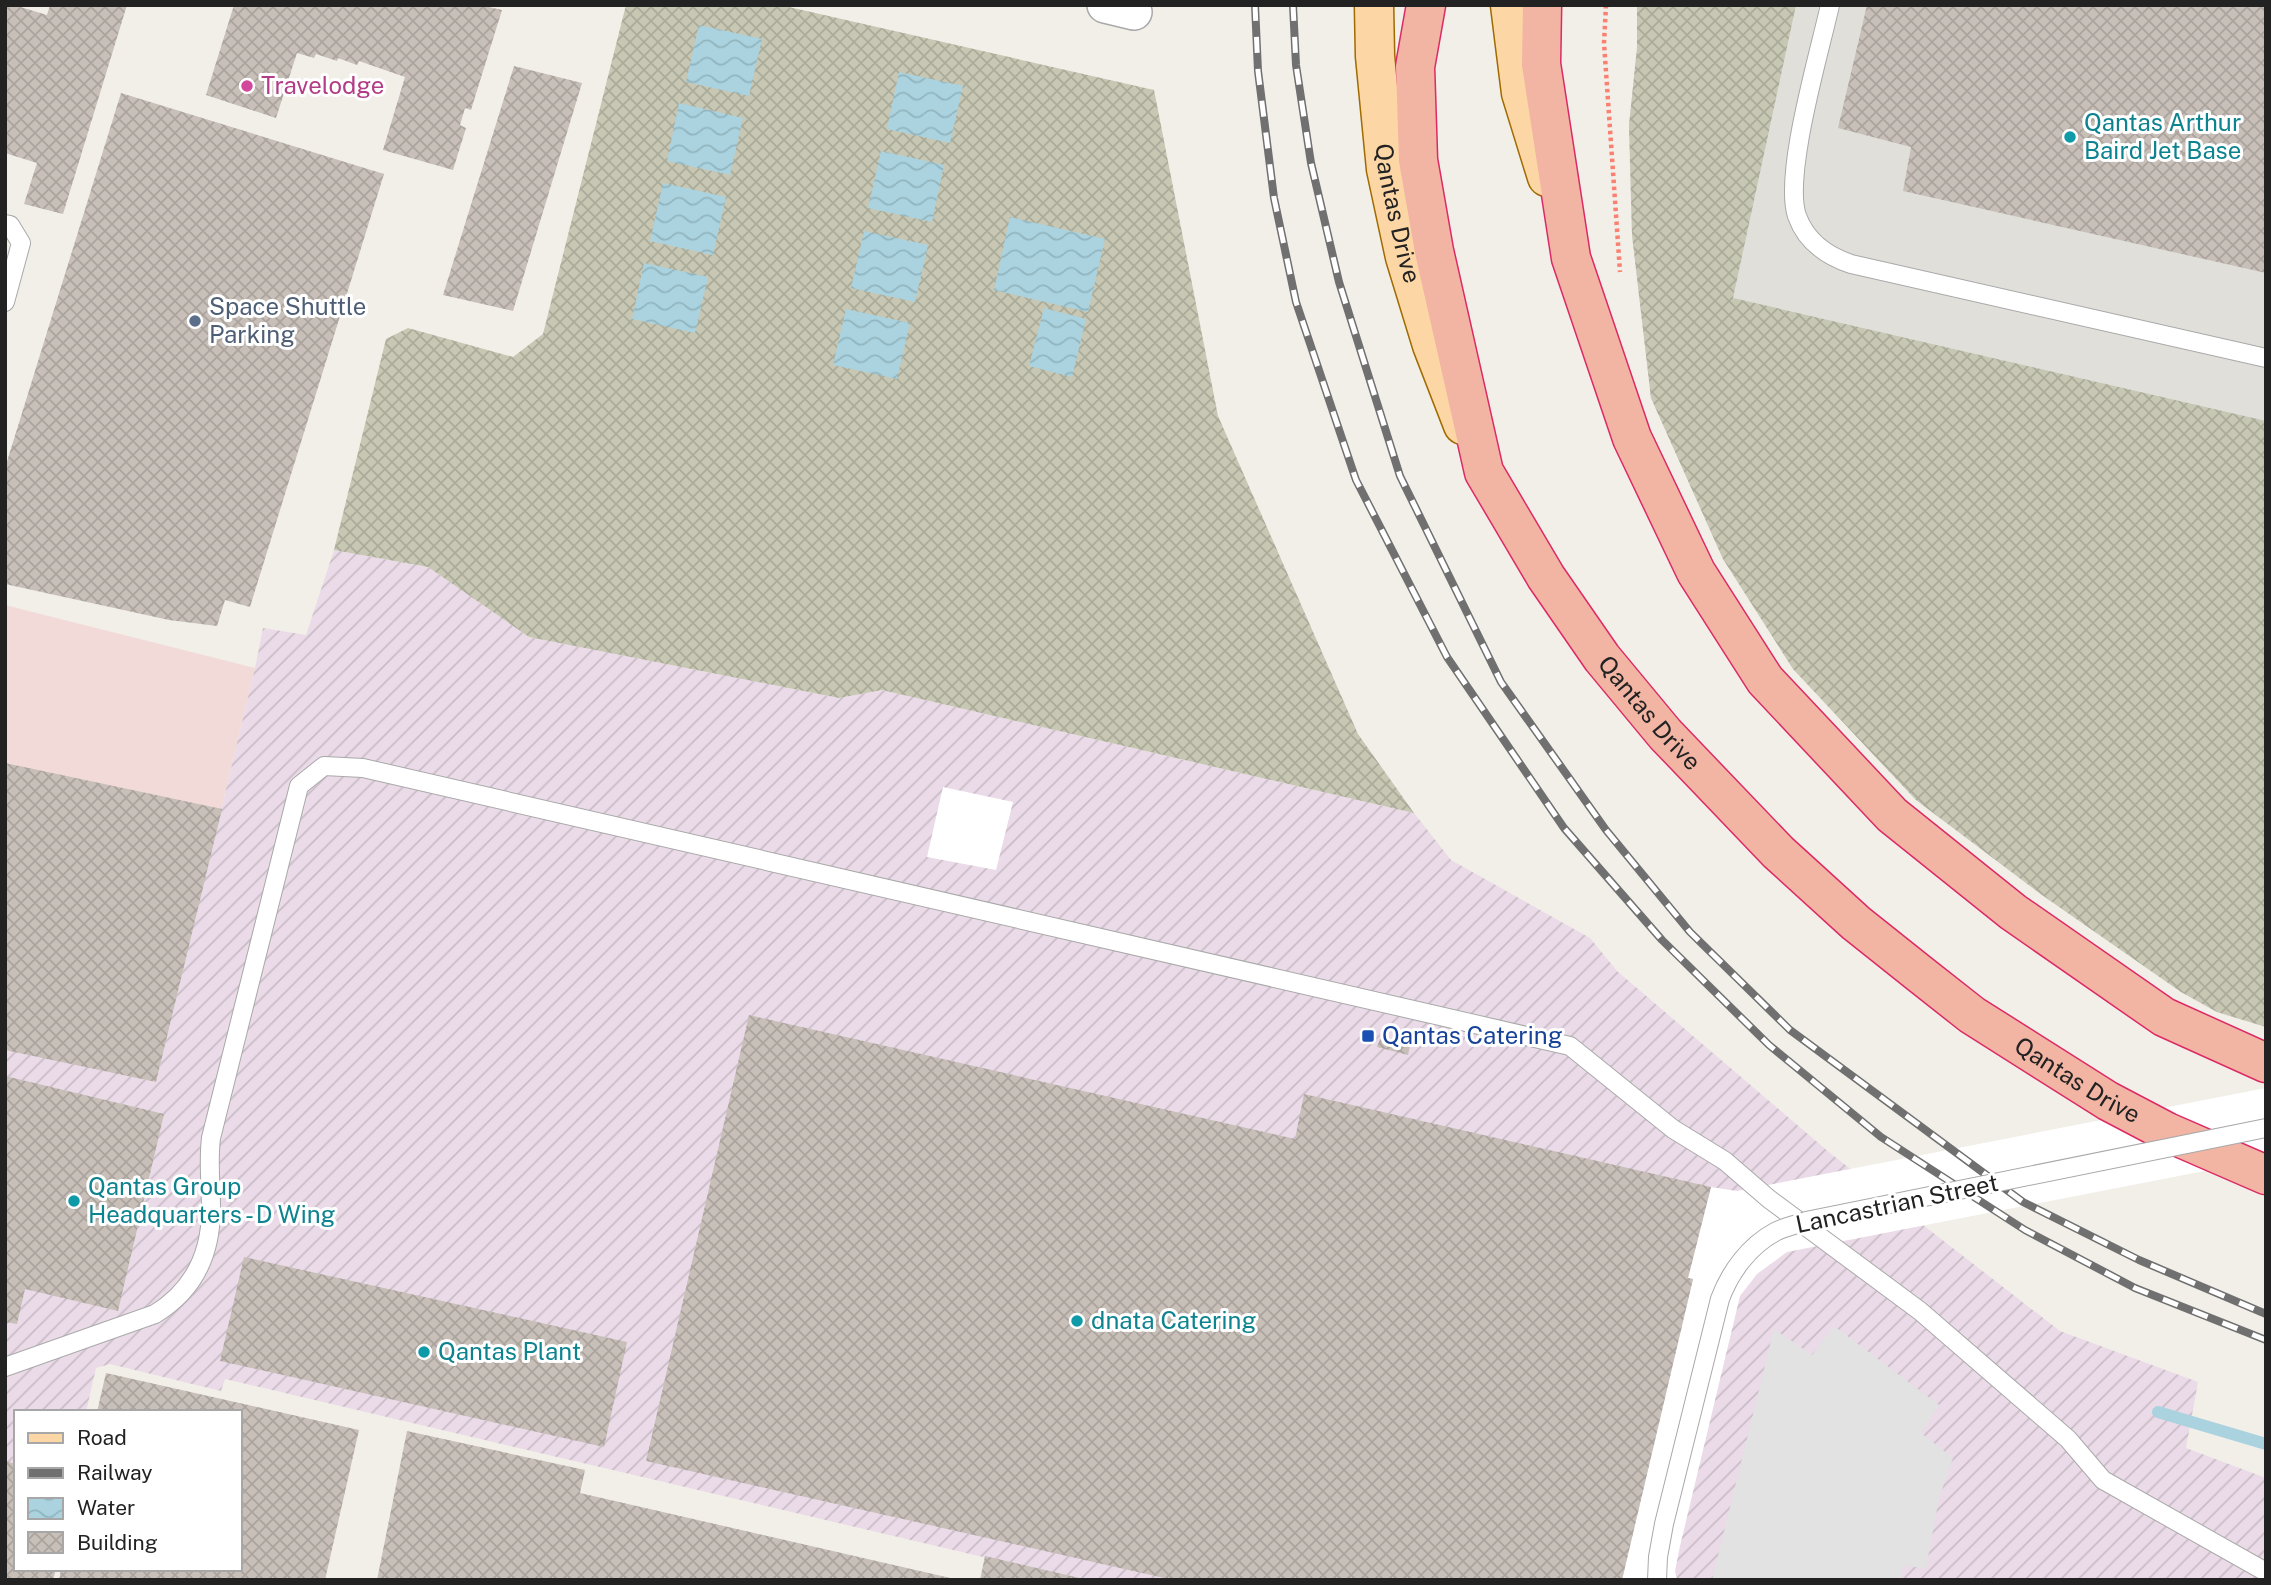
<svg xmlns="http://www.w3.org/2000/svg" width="2271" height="1585" font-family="'Public Sans',sans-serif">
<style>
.commercial{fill:#f2dad9}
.industrial{fill:url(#industrial-furrows)}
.airport{fill:#e1dfda}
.construction{fill:url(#construction-cross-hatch)}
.parking{fill:#e2e2e2}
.water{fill:url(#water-waves)}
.pier{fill:#fff}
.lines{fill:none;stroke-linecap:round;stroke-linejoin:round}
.stream{stroke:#aad3df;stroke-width:12}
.building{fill:url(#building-cross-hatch)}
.service-casing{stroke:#a9a9a9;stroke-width:20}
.minor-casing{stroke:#a9a9a9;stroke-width:38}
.primary-casing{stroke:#a06b00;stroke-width:41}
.trunk-casing{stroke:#dc2a67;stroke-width:41}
.path{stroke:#fa8072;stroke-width:4.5;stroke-dasharray:3.5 3.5;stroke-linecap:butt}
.service{stroke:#fff;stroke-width:18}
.minor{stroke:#fff;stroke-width:35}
.primary{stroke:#fcd6a4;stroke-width:38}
.trunk{stroke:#f2b4a3;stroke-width:38}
.rail-casing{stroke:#707070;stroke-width:8}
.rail{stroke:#fff;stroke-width:5;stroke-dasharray:16;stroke-linecap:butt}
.service-bridge-casing{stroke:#a9a9a9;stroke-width:20;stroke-linecap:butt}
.service-bridge{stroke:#fff;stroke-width:18}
.hotel-dot{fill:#d1479c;stroke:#fff;stroke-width:2.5}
.culture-dot{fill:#0f9aa8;stroke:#fff;stroke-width:2.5}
.service-dot{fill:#5c6f8a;stroke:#fff;stroke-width:2.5}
.transit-dot{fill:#1a4fb4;stroke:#fff;stroke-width:2.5}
.labels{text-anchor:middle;stroke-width:6;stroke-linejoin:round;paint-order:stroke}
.hotel-label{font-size:24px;fill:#b23c85;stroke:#fff;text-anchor:start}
.culture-label{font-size:24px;fill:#0d838f;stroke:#fff;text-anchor:start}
.street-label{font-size:24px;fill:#222;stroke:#fff}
.service-label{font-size:24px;fill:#4e5e75;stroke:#fff;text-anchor:start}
.transit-label{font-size:24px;fill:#164399;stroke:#fff;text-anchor:start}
</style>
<defs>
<pattern id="industrial-furrows" width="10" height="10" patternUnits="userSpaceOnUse" patternTransform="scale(1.75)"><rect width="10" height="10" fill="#ebdbe8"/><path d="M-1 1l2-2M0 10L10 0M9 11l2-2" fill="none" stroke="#c9bcc7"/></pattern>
<pattern id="construction-cross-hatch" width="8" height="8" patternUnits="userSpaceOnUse" patternTransform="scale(1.75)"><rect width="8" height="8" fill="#c7c7b4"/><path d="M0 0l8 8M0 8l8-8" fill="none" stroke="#abab9a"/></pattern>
<pattern id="water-waves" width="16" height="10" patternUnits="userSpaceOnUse" patternTransform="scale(1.75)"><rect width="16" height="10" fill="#aad3df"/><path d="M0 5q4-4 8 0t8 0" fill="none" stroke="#92b5bf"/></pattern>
<pattern id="building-cross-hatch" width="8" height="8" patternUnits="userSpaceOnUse" patternTransform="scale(1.75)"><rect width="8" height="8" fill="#c7bfb8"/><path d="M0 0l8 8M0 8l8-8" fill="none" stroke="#aba49e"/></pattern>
</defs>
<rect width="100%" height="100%" fill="#f2efe9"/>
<path class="commercial" d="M5,605l250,63 -99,414 -151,-35z"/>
<path class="industrial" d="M334,550l94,17 101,70 310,61 43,-8 532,123 37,47 139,78 27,33 213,182 230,178 138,51 -12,66 80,30v102h-1185l-856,-201 -4,12 -111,-27 -14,4 -10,44h-70v157l-11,11v-533l151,35 99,-414 8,-40 43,7z"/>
<path class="airport" d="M1637,5h629v1022l-49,-15 -36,-20 -139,-97 -126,-95 -123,-131 -70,-110 -72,-161 -19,-163 -3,-110 8,-77z"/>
<path class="construction" d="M626,5h154l374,85 64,326 140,318 56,79 -532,-123 -43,8 -310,-61 -101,-70 -94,-17 52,-211 22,-11 105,29 30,-23z
M1637,5h159l-63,293 533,123v606l-49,-15 -36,-20 -139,-97 -126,-95 -123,-131 -70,-110 -72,-161 -19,-163 -3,-110 8,-77z"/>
<path class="parking" d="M1834,1326l105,79 -18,28 32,25 -14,40 -13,70 -23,-2 -3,14h-188l62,-251 38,26z"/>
<path class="water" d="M699,25l63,14 -13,57 -63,-14z
M899,72l64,14 -13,57 -63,-14z
M679,103l64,15 -13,57 -63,-14z
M881,151l63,14 -12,57 -64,-14z
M663,183l63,14 -13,58 -63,-14z
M1010,217l95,22 -17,73 -94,-22z
M864,231l64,14 -13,57 -64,-14z
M644,263l64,14 -13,56 -63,-14z
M1044,308l42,11 -14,58 -43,-11z
M846,309l64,14 -13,56 -64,-14z"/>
<path class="pier" d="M943,787l70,15 -17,68 -69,-13z
M2266,1088v71l-479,93 -30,22 -17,22 -60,250 -5,25 2,9h-55l71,-301 -5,-1 23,-91 26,4z"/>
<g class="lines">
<path class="stream" d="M2158,1412l108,32"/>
</g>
<path class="building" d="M5,5h9l33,10 3,-10h77l-64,209 -39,-10 13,-41 -32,-10z
M234,5h246l22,5 -31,100 -6,-2 -5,17 6,3 -13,42 -70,-20 22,-73 -46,-16 -2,4 -19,-7 -1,3 -21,-7 -2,4 -17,-5 -21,65 -70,-23z
M1867,5h399v268l-363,-82 8,-44 -73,-19z
M514,66l68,17 -69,228 -70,-16z
M121,93l263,81 -134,433 -25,-7 -8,26 -48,-6 -164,-36v-116z
M5,763l217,46 -66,273 -151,-32z
M749,1015l546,124 9,-45 407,93 -23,91 5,1 -71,301h-449l-527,-119z
M1380,1039l30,7 -2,9 -31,-8z
M5,1076l159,38 -46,197 -93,-22 -8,35 -12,-2z
M244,1257l383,85 -23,105 -384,-86z
M106,1373l253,57 -34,150h-266l2,-11h179v-157h-143z
M407,1431l178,39 -5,23 379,87h-582z
M5,1461l11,3v48l-2,9h2v48h40l-3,11h-48z
M985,1556l99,23v1h-104z"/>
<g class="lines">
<g class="service-casing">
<path id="service" d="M1830,5c-10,46 -47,170 -33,211 9,25 30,40 54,48l415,94
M5,224l5,1 11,18 -16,59
M5,1367l150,-53c39,-24 56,-60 56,-105 0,-24 -3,-47 0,-71l88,-352 25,-20 39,2 1207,278 103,83 52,32 44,38 151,112 148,128 35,41 163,92"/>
</g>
<g class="minor-casing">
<path id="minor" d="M1105,5l29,7"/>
</g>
<g class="primary-casing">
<g id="primary">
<path id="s1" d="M1374,5l1,51 11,113 19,88 27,88 31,80"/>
<path d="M1510,5l11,88 26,84"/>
</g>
</g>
<g class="trunk-casing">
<g id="trunk">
<path id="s2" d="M1426,5l-11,62 3,93 16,91 50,221 62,105 56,81 63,76 113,118 78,71 64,51 52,41 136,86 59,31 99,43"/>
<path d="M1542,5l-1,59 30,194 61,180 64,134 69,108 127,135 121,97 151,105 102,46"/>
</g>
</g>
<path class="path" d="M1606,5l-2,38 16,229"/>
<use href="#service" class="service"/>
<use href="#minor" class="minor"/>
<use href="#primary" class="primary"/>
<use href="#trunk" class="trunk"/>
<g class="rail-casing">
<path id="rail" d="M1255,5l3,66 16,127 22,104 60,178 91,177 117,171 98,112 107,105 112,92 144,93 110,58 131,52
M1293,5l3,60 15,98 28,119 61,194 101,206 105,148 84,102 100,98 233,172 116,58 127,54"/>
</g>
<use href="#rail" class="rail"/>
<g class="service-bridge-casing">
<path id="service-bridge" d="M1657,1580l1,-23 6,-33 56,-225c10,-27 29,-53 55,-67 9,-5 21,-7 31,-11l460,-93"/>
</g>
<use href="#service-bridge" class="service-bridge"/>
</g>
<circle class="hotel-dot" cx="247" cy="86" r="7"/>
<g class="culture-dot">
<circle cx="2070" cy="137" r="7"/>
<circle cx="74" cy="1201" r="7"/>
<circle cx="1077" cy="1321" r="7"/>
<circle cx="424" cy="1352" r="7"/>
</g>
<circle class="service-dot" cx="195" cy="321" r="7"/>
<rect class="transit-dot" x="1361" y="1029" width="14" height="14" rx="3.5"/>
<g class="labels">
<g class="hotel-label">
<text x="261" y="94">Travelodge</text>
</g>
<g class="culture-label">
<text x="2084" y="131">Qantas Arthur<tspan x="2084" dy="28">Baird Jet Base</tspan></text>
<text x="88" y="1195">Qantas Group<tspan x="88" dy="28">Headquarters - D Wing</tspan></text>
<text x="1091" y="1329">dnata Catering</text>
<text x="438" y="1360">Qantas Plant</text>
</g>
<g class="street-label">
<text dy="8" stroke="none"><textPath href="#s1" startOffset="210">Qantas Drive</textPath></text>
<text dy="8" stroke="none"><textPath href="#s2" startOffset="768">Qantas Drive</textPath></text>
<text dy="8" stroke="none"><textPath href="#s2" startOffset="1335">Qantas Drive</textPath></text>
<text transform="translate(1897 1204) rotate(-12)" y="8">Lancastrian Street</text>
</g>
<g class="service-label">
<text x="209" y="315">Space Shuttle<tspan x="209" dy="28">Parking</tspan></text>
</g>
<g class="transit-label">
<text x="1382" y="1044">Qantas Catering</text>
</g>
</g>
<rect width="2271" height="1585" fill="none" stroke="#222222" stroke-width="14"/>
<rect x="14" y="1410" width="228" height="161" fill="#ffffff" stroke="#a7a7a7" stroke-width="2"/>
<rect x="28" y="1433" width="35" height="10" fill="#fcd6a4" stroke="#a7a7a7" stroke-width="2"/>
<text x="77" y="1445" font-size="21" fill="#222222">Road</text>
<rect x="28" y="1468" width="35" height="10" fill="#707070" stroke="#a7a7a7" stroke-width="2"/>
<text x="77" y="1480" font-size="21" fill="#222222">Railway</text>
<rect x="28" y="1498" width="35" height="21" fill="url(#water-waves)" stroke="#a7a7a7" stroke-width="2"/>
<text x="77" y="1515" font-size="21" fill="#222222">Water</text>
<rect x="28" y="1532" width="35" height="21" fill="url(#building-cross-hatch)" stroke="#a7a7a7" stroke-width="2"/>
<text x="77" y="1550" font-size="21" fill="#222222">Building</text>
</svg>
